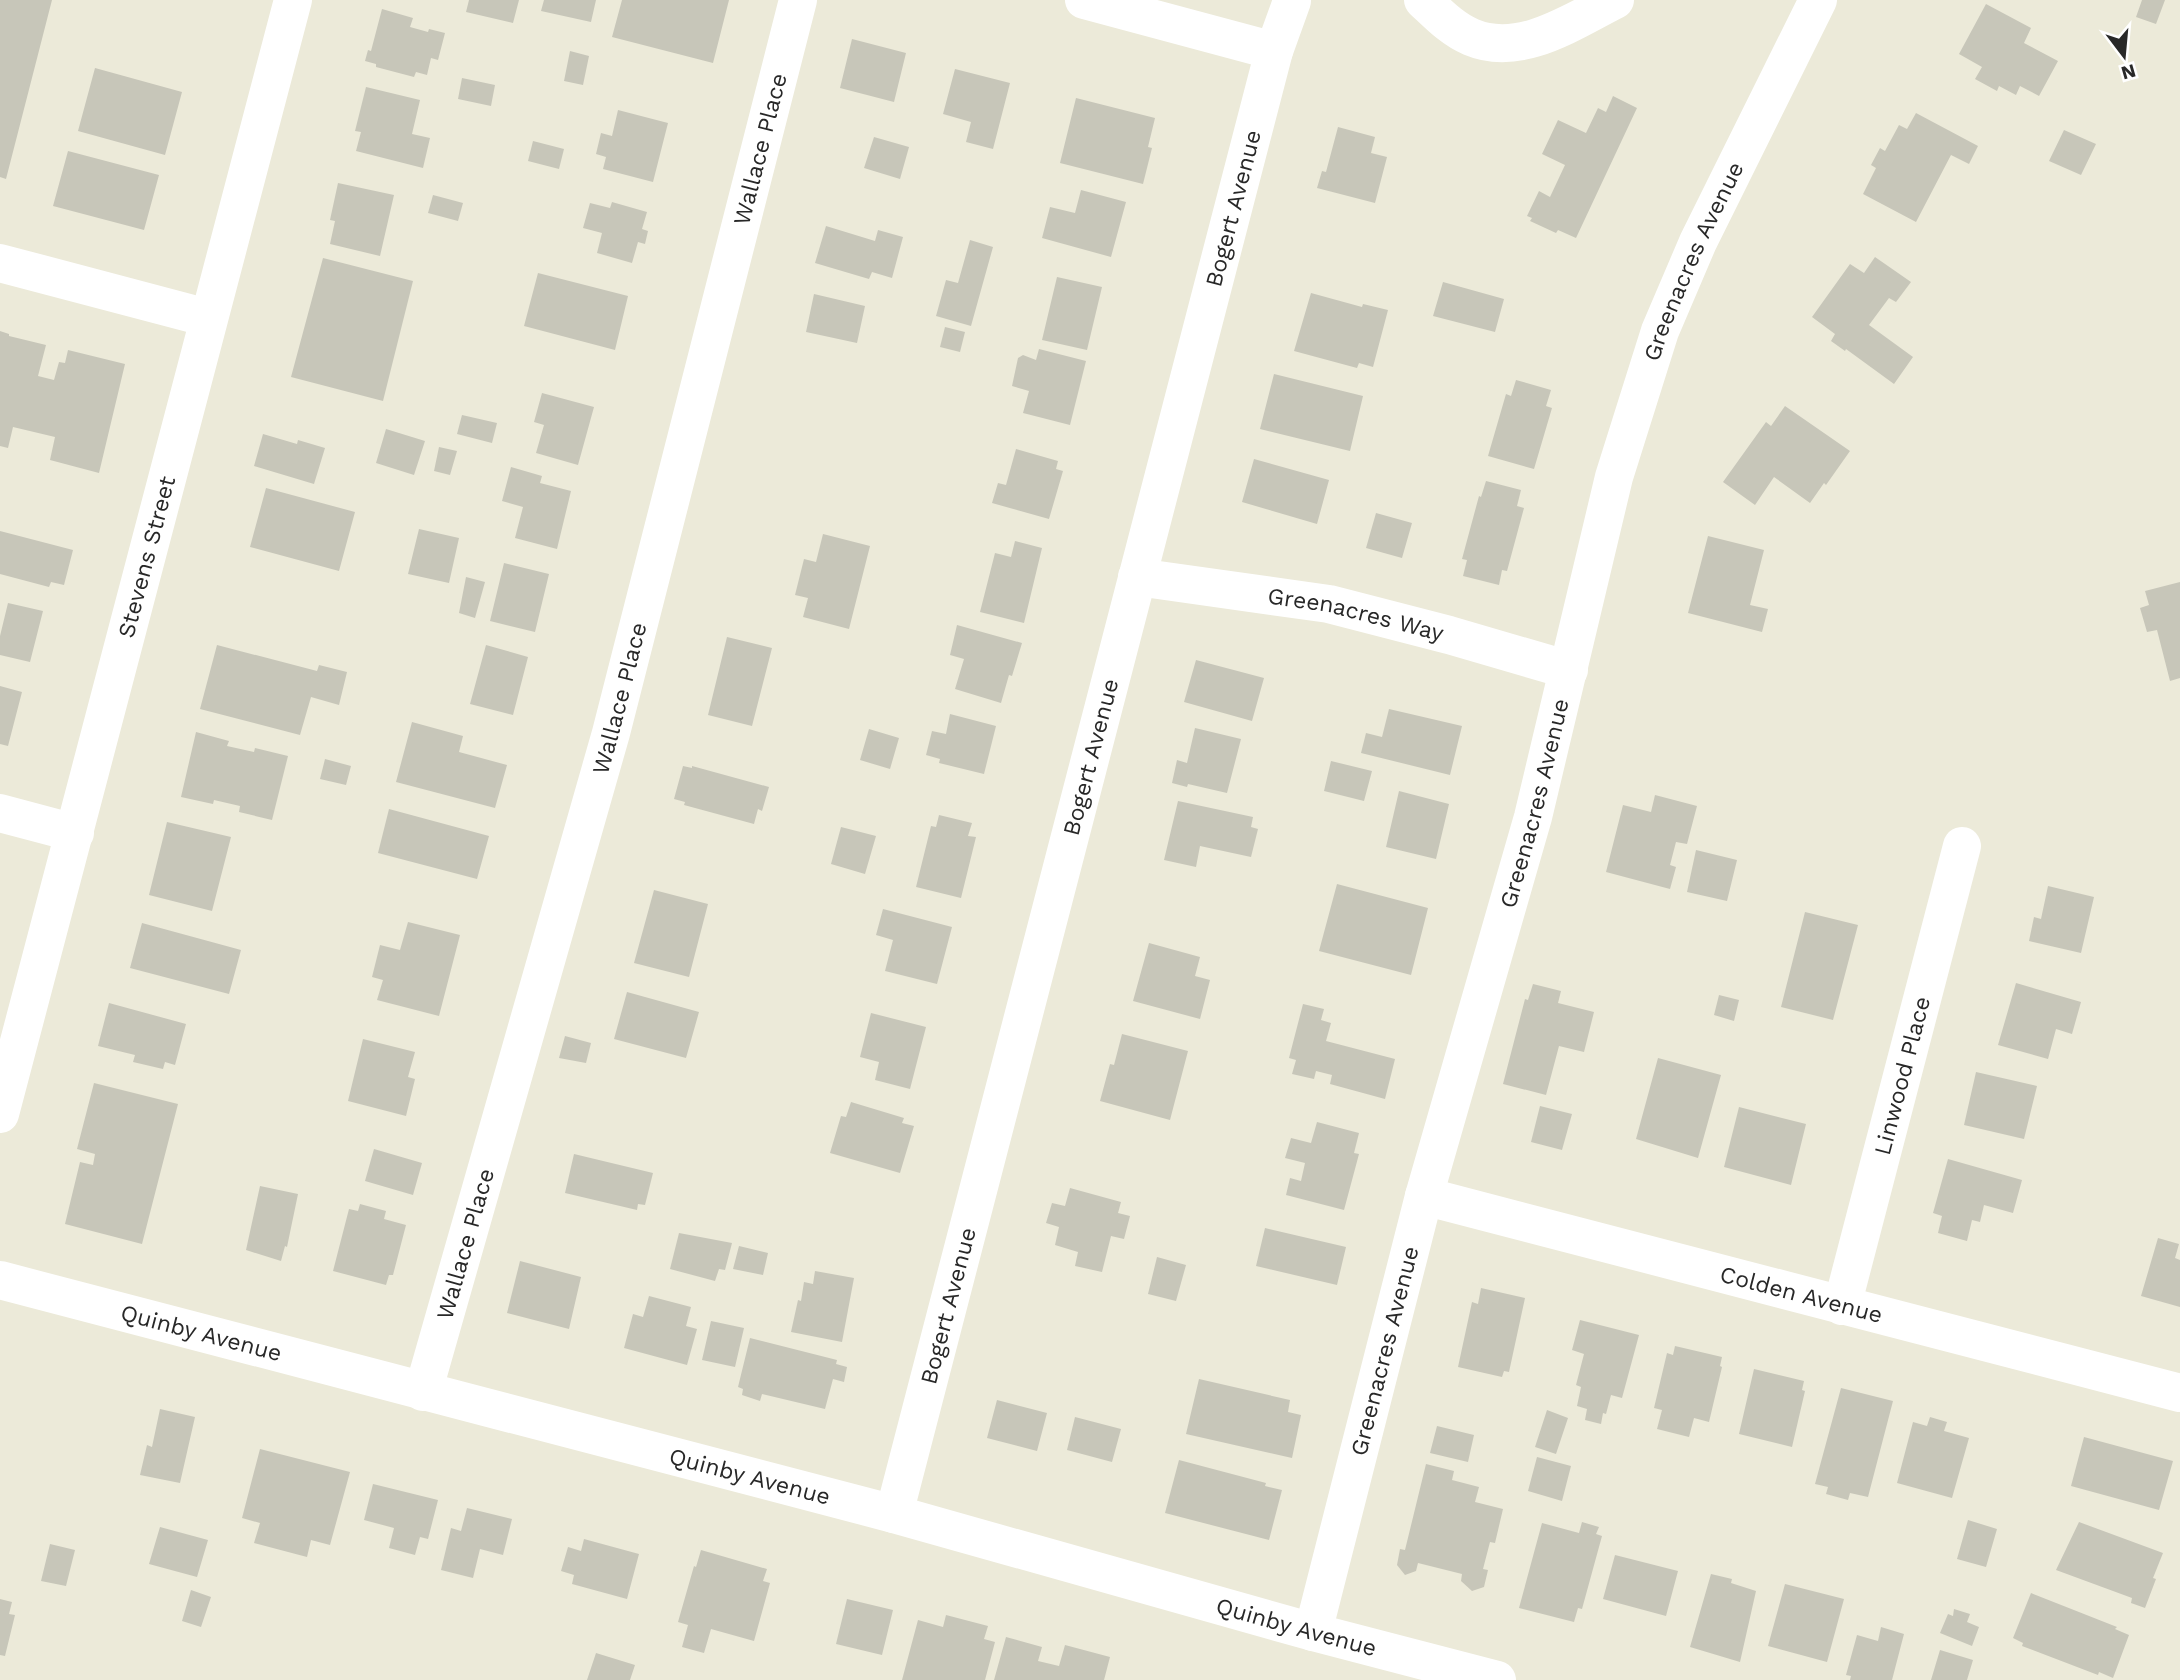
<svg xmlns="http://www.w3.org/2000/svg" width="2180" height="1680" font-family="'Work Sans',sans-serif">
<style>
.building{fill:#c7c6b9}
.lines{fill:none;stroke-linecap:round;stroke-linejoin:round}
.minor{stroke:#fff;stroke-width:38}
.labels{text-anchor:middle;stroke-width:6;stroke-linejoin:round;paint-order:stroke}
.street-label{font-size:23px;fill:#282828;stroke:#fff}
</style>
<rect width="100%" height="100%" fill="#ecead9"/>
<path class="building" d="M0,0h52l-46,179 -6,-2z
M469,0h50l-6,23 -47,-11z
M544,0h52l-5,22 -50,-11z
M622,0h107l-16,63 -101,-26z
M2142,0h23l-9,24 -20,-7z
M1986,4l45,24 -7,15 34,18 -19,35 -19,-10 -4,9 -17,-9 -2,5 -22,-12 7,-12 -23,-13z
M382,9l31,9 -3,9 18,5 1,-3 16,4 -7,27 -7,-2 -4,17 -11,-3 -2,5 -38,-10v-3l-11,-3 3,-11 3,1z
M852,39l54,14 -12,49 -54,-14z
M570,51l19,5 -6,29 -19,-4z
M95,68l87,24 -17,63 -87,-24z
M955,69l55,14 -17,66 -27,-7 5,-20 -28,-8z
M462,78l33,7 -4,21 -33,-7z
M366,87l54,13 -8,34 18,4 -7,30 -67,-17 5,-19 -6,-1z
M1613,96l24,12 -61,130 -18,-8 -2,3 -26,-12 2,-3 -5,-2 12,-25 11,6 15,-32 -23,-11 16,-34 28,13 12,-25 8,4z
M1076,98l79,20 -7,29 4,1 -9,36 -83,-21z
M618,110l50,13 -15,59 -50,-13 3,-12 -10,-3 5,-21 11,3z
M1916,113l62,33 -9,18 -18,-9 -35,67 -53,-28 13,-26 -5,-3 9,-17 5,3 14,-26 8,4z
M1338,127l37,10 -4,16 16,4 -12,46 -58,-15 5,-17 4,1z
M2064,130l32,14 -15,31 -32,-14z
M874,137l35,10 -9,32 -36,-11z
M533,141l31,8 -5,20 -31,-8z
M68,151l91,24 -15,55 -91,-24z
M338,183l56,12 -14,61 -50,-12 5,-23 -5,-1z
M1081,190l45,12 -15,55 -69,-19 8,-31 25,6z
M433,195l30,8 -5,18 -30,-8z
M612,202l35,10 -5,17 6,2 -3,13 -7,-2 -6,21 -35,-10 5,-20 -19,-5 7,-25 20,5z
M826,226l49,15 3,-11 25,7 -11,41 -20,-6 -3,7 -54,-16z
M970,240l23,7 -22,79 -35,-10 10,-36 12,3z
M1875,257l36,25 -15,20 -7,-4 -20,27 44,32 -19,27 -48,-35 -1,2 -14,-10 4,-7 -23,-17 38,-53 14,9z
M323,258l90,23 -30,120 -92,-24z
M538,273l90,23 -13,54 -91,-24z
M1057,277l45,10 -15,63 -45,-10z
M1443,282l61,17 -9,33 -62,-16z
M1311,293l51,14 1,-3 25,6 -15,57 -14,-4 -2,5 -63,-17z
M814,294l51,12 -8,37 -51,-11z
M945,327l20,5 -5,20 -20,-5z
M0,331l9,3v2l37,9 -8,31 16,4 5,-18 6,1 3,-13 57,14 -26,109 -49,-13 5,-23 -42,-10 -5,21 -8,-2z
M1039,349l47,12 -16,64 -47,-12 6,-22 -17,-5 6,-28 5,-3 13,5z
M1274,374l89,22 -13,55 -90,-22z
M1516,380l35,10 -5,16 6,2 -18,61 -46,-13 18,-62 5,2z
M542,393l52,14 -16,58 -42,-12 8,-28 -10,-3z
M1785,406l65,45 -24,34 -2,-2 -14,20 -36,-26 -19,28 -32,-23 43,-60 5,4z
M462,415l35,8 -5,20 -35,-9z
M386,429l39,12 -11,34 -38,-12z
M263,434l34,10 1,-4 27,8 -11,36 -60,-18z
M439,447l18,4 -7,24 -16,-4z
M1016,449l42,12 -2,8 7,2 -14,48 -57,-16 6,-20 8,2z
M1254,459l75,21 -12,44 -75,-22z
M511,467l31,9 -2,7 31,8 -14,58 -42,-11 8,-31 -21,-6z
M1486,481l35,9 -4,16 7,2 -17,63 -5,-1 -3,15 -36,-9 4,-16 -5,-1 17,-63 2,1z
M266,488l89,24 -16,59 -89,-24z
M1376,513l36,10 -10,35 -36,-10z
M419,529l40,9 -10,45 -41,-9z
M0,531l73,19 -9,35 -13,-3 -2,5 -49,-13z
M823,534l47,12 -21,83 -46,-12 5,-19 -13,-3 9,-36 12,3z
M1708,536l56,14 -14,55 18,4 -6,23 -74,-19z
M1015,541l27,7 -18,75 -44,-11 15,-59 16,4z
M504,563l45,11 -14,58 -45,-11z
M466,577l19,5 -10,36 -16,-5z
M2180,582v96l-10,3 -13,-51 -10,2 -7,-24 9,-3 -4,-14z
M8,603l35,8 -13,51 -30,-7v-19z
M957,625l65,18 -10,33 -3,-1 -8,28 -46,-14 9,-30 -14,-4z
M727,637l45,11 -20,78 -44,-11z
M217,645l100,26 2,-6 28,7 -8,33 -28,-8 -11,38 -100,-26z
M486,645l42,12 -15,58 -43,-11z
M1196,660l68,18 -12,43 -68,-19z
M0,686l22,6 -14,54 -8,-2z
M1389,709l73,17 -12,49 -89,-22 5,-20 16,4z
M950,714l46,12 -12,48 -45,-11 1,-4 -14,-4 6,-24 14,3z
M412,722l51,14 -4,16 48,13 -12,43 -99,-26z
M1195,728l46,11 -14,54 -39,-9 -1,3 -15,-4 5,-23 10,3z
M869,729l30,9 -9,31 -30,-9z
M196,732l33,9 -2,5 27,6 1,-4 33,8 -16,64 -33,-8 1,-6 -26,-6 -1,4 -32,-7z
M325,759l26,7 -5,19 -26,-6z
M1331,761l41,10 -8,30 -40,-10z
M683,766l9,2v-2l77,21 -7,24 -4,-2 -4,15 -70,-19 1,-3 -11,-3z
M1399,791l50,13 -13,55 -50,-12z
M1655,795l42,11 -10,38 -11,-2 -6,23 6,2 -6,22 -64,-17 17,-67 28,7z
M1178,801l75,16 -2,10 7,2 -7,28 -51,-11 -4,21 -32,-7z
M389,809l100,27 -12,43 -99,-26z
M939,815l33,8 -4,13 8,1 -15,61 -45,-11 15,-61 5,1z
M167,822l64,15 -19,74 -63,-16z
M841,827l35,9 -11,38 -34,-10z
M1696,850l41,10 -10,41 -40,-9z
M1337,884l91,24 -17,67 -92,-24z
M2048,886l46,11 -13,56 -52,-12 5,-24 7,2z
M654,890l54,14 -19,73 -55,-14z
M883,909l69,18 -15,57 -52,-13 8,-31 -17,-5z
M1805,912l53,13 -25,95 -52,-13z
M408,922l52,13 -21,81 -62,-16 6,-20 -11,-3 8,-32 20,5z
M142,923l99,27 -12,44 -99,-26z
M1149,943l51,14 -5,19 15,4 -10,39 -67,-18z
M2016,983l65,19 -9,32 -16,-5 -8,30 -50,-14z
M1533,984l28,7 -3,12 36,9 -10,40 -25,-6 -13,49 -43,-11 22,-85 3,1z
M627,992l72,20 -13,46 -72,-19z
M1719,995l20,5 -5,21 -20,-6z
M109,1003l77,21 -11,41 -10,-3 -2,7 -30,-7 2,-7 -37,-9z
M1303,1004l21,5 -3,11 10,3 -5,18 69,18 -10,40 -55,-15 2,-9 -16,-4 -2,8 -22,-5 4,-14 -7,-2z
M871,1013l55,14 -16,62 -35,-9 4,-18 -19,-5z
M1122,1034l66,17 -18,69 -70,-19 10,-37 4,1z
M565,1036l26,7 -5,20 -27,-5z
M363,1039l52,13 -7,25 7,2 -9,37 -58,-15z
M1658,1058l63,17 -23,83 -62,-19z
M1976,1072l61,14 -13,53 -60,-14z
M94,1083l84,21 -36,140 -77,-20 15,-62 13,3 2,-11 -18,-5z
M851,1102l53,16 -2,5 12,3 -14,47 -70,-20 11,-37 5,1z
M1540,1106l32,8 -10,36 -31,-8z
M1739,1107l67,17 -15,61 -67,-18z
M1317,1122l42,11 -5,20 5,1 -15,56 -58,-15 4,-17 11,3 4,-18 -20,-5 6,-20 20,5z
M374,1149l48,14 -9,32 -48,-14z
M574,1154l79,19 -8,32 -7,-1 -1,6 -72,-17z
M1948,1159l74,21 -9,33 -29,-8 -4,17 -8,-2 -5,21 -29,-8 4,-17 -9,-3z
M260,1186l38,8 -11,53 -2,-1 -4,15 -35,-11z
M1070,1188l51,14 -3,11 12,3 -6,23 -13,-3 -9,36 -27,-6 3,-14 -23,-7 4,-18 -13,-4 6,-20 13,3z
M360,1204l26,7 -2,8 22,6 -13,50h-4l-3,10 -53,-14 16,-62 9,2z
M1265,1228l81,19 -9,38 -81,-19z
M679,1233l53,10 -7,27 -6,-1 -4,12 -45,-12z
M2158,1238l21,6 -4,14 5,2v47l-39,-11z
M739,1246l29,7 -5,22 -30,-6z
M1157,1257l29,8 -10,36 -28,-7z
M520,1261l61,16 -12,52 -62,-16z
M815,1271l39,7 -12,64 -51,-10 7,-32 3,1 3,-19 9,2z
M1481,1288l44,10 -16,74 -5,-1 -2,6 -44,-10 14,-65 6,2z
M649,1296l42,11 -5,19 11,3 -10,36 -63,-17 9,-34 10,3z
M1580,1320l59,15 -17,63 -11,-3 -5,19 -3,-1 -2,11 -16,-4 2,-11 -10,-3 4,-19 -5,-2 8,-31 -12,-4z
M711,1321l33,7 -9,39 -33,-7z
M750,1338l87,22 -1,4 11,3 -3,15 -11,-3 -8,30 -63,-15 -2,7 -18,-6 1,-6 -5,-2z
M1675,1346l47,11 -2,9 2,1 -13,55 -15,-4 -5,19 -32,-8 5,-19 -8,-2 13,-55 6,2z
M1754,1369l50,12 -2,9 3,1 -13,56 -53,-13z
M1199,1379l91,21 -2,12 13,3 -9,43 -106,-24z
M1841,1388l52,13 -25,96 -18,-4 -2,7 -22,-6 2,-7 -13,-3z
M997,1400l50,13 -10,38 -50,-13z
M160,1409l35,8 -15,66 -40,-8 7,-30 5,2z
M1547,1410l21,8 -12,36 -21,-7z
M1075,1417l46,12 -9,33 -45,-12z
M1930,1417l17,5 -3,9 25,7 -17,60 -55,-15 16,-61 14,4z
M1437,1426l37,9 -6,27 -38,-9z
M2084,1437l89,24 -14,49 -88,-24z
M260,1449l90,23 -20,73 -19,-5 -4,17 -53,-14 6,-20 -18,-5z
M1537,1457l34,9 -9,35 -34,-10z
M1179,1460l87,23 -1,3 17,4 -13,50 -104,-27z
M1426,1464l28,7 -2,9 27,7 -4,15 28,7 -8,34 -5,-1 -7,27 5,1 -4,17 -12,4 -11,-10 1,-7 -44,-11 -2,8 -11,4 -8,-10 3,-16 5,1z
M373,1484l65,16 -10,39 -8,-2 -5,18 -26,-7 5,-20 -30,-8z
M467,1508l45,11 -9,36 -23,-6 -7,29 -32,-8 10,-42 10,3z
M1968,1520l29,9 -11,38 -29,-8z
M1582,1522l17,5 -3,7 6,2 -20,73 -4,-1 -4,14 -55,-14 23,-85 37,10z
M2079,1522l84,31 -10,25 3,1 -11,29 -14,-5 1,-5 -76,-28z
M160,1527l48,13 -11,37 -48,-13z
M584,1539l55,15 -12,45 -55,-15 2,-9 -13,-4 7,-24 13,4z
M50,1544l25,6 -9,36 -25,-5z
M701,1550l66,19 -4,12 7,2 -16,58 -43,-12 -7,24 -22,-6 6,-22 -10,-3 16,-56 2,1z
M1615,1555l63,16 -12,45 -63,-17z
M1711,1574l21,5 -1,4 25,8 -16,71 -50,-15z
M1785,1584l59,15 -17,63 -59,-16z
M191,1590l20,7 -10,30 -19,-6z
M2031,1593l86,34 -2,2 14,6 -16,43 -14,-6 -1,3 -76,-29 1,-3 -10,-5z
M0,1599l12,3 -3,12 6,1 -10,41 -5,-1z
M847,1599l46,11 -11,45 -46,-11z
M1954,1609l16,5 -3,8 12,5 -7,19 -32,-13 8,-19 5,2z
M946,1615l42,11 -4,13 11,3 -10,38h-83l16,-60 25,7z
M1881,1627l23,7 -12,46h-42l1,-4 -5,-1 11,-40 21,6z
M1006,1637l36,10 -4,14 21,5 6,-21 45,12 -6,23h-110z
M1940,1650l33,10 -6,20h-36z
M596,1653l39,12 -5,15h-43z"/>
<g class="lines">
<g class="minor">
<path d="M1084,0l190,51"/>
<path d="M1423,0c15,14 29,29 48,37 49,21 102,-16 144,-37"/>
<path d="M0,263l208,55"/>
<path id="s1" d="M1137,577l192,27 120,31 120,35"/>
<path d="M0,813l75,20"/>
<path id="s2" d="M0,1114l293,-1114"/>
<path id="s3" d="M1424,1196l756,197"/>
<path id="s4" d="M0,1280l894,234 419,118 184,48"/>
<path id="s5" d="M1842,1306l120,-460"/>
<path id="s6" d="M423,1392l188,-659 187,-733"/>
<path id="s7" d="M894,1514l380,-1463 18,-50"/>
<path id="s8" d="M1313,1632l111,-436 109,-379 81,-340 46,-146 38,-89 120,-242"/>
</g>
</g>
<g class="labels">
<g class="street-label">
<text dy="8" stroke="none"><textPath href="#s6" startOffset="1288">Wallace Place</textPath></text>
<text dy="8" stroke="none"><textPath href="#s7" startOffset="1349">Bogert Avenue</textPath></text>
<text dy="8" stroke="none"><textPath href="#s8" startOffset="1424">Greenacres Avenue</textPath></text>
<text dy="8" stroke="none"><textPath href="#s2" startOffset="576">Stevens Street</textPath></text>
<text dy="8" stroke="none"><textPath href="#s1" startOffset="222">Greenacres Way</textPath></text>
<text dy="8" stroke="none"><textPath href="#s6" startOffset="721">Wallace Place</textPath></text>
<text dy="8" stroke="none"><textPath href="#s7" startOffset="782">Bogert Avenue</textPath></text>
<text dy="8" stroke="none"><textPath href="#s8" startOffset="858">Greenacres Avenue</textPath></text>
<text dy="8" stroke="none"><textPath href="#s5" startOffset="238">Linwood Place</textPath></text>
<text dy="8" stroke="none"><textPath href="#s6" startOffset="154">Wallace Place</textPath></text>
<text dy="8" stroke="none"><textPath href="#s3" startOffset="390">Colden Avenue</textPath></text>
<text dy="8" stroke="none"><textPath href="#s7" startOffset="215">Bogert Avenue</textPath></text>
<text dy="8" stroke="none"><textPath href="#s4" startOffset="208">Quinby Avenue</textPath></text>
<text dy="8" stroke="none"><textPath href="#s8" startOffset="290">Greenacres Avenue</textPath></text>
<text dy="8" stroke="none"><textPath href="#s4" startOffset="775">Quinby Avenue</textPath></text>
<text dy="8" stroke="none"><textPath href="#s4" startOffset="1342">Quinby Avenue</textPath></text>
</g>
</g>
<g transform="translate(2124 56) rotate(164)" stroke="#ffffff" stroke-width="5" paint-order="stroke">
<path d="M0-5L12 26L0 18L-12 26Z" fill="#282828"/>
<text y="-10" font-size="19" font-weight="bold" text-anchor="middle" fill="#282828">N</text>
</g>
</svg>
